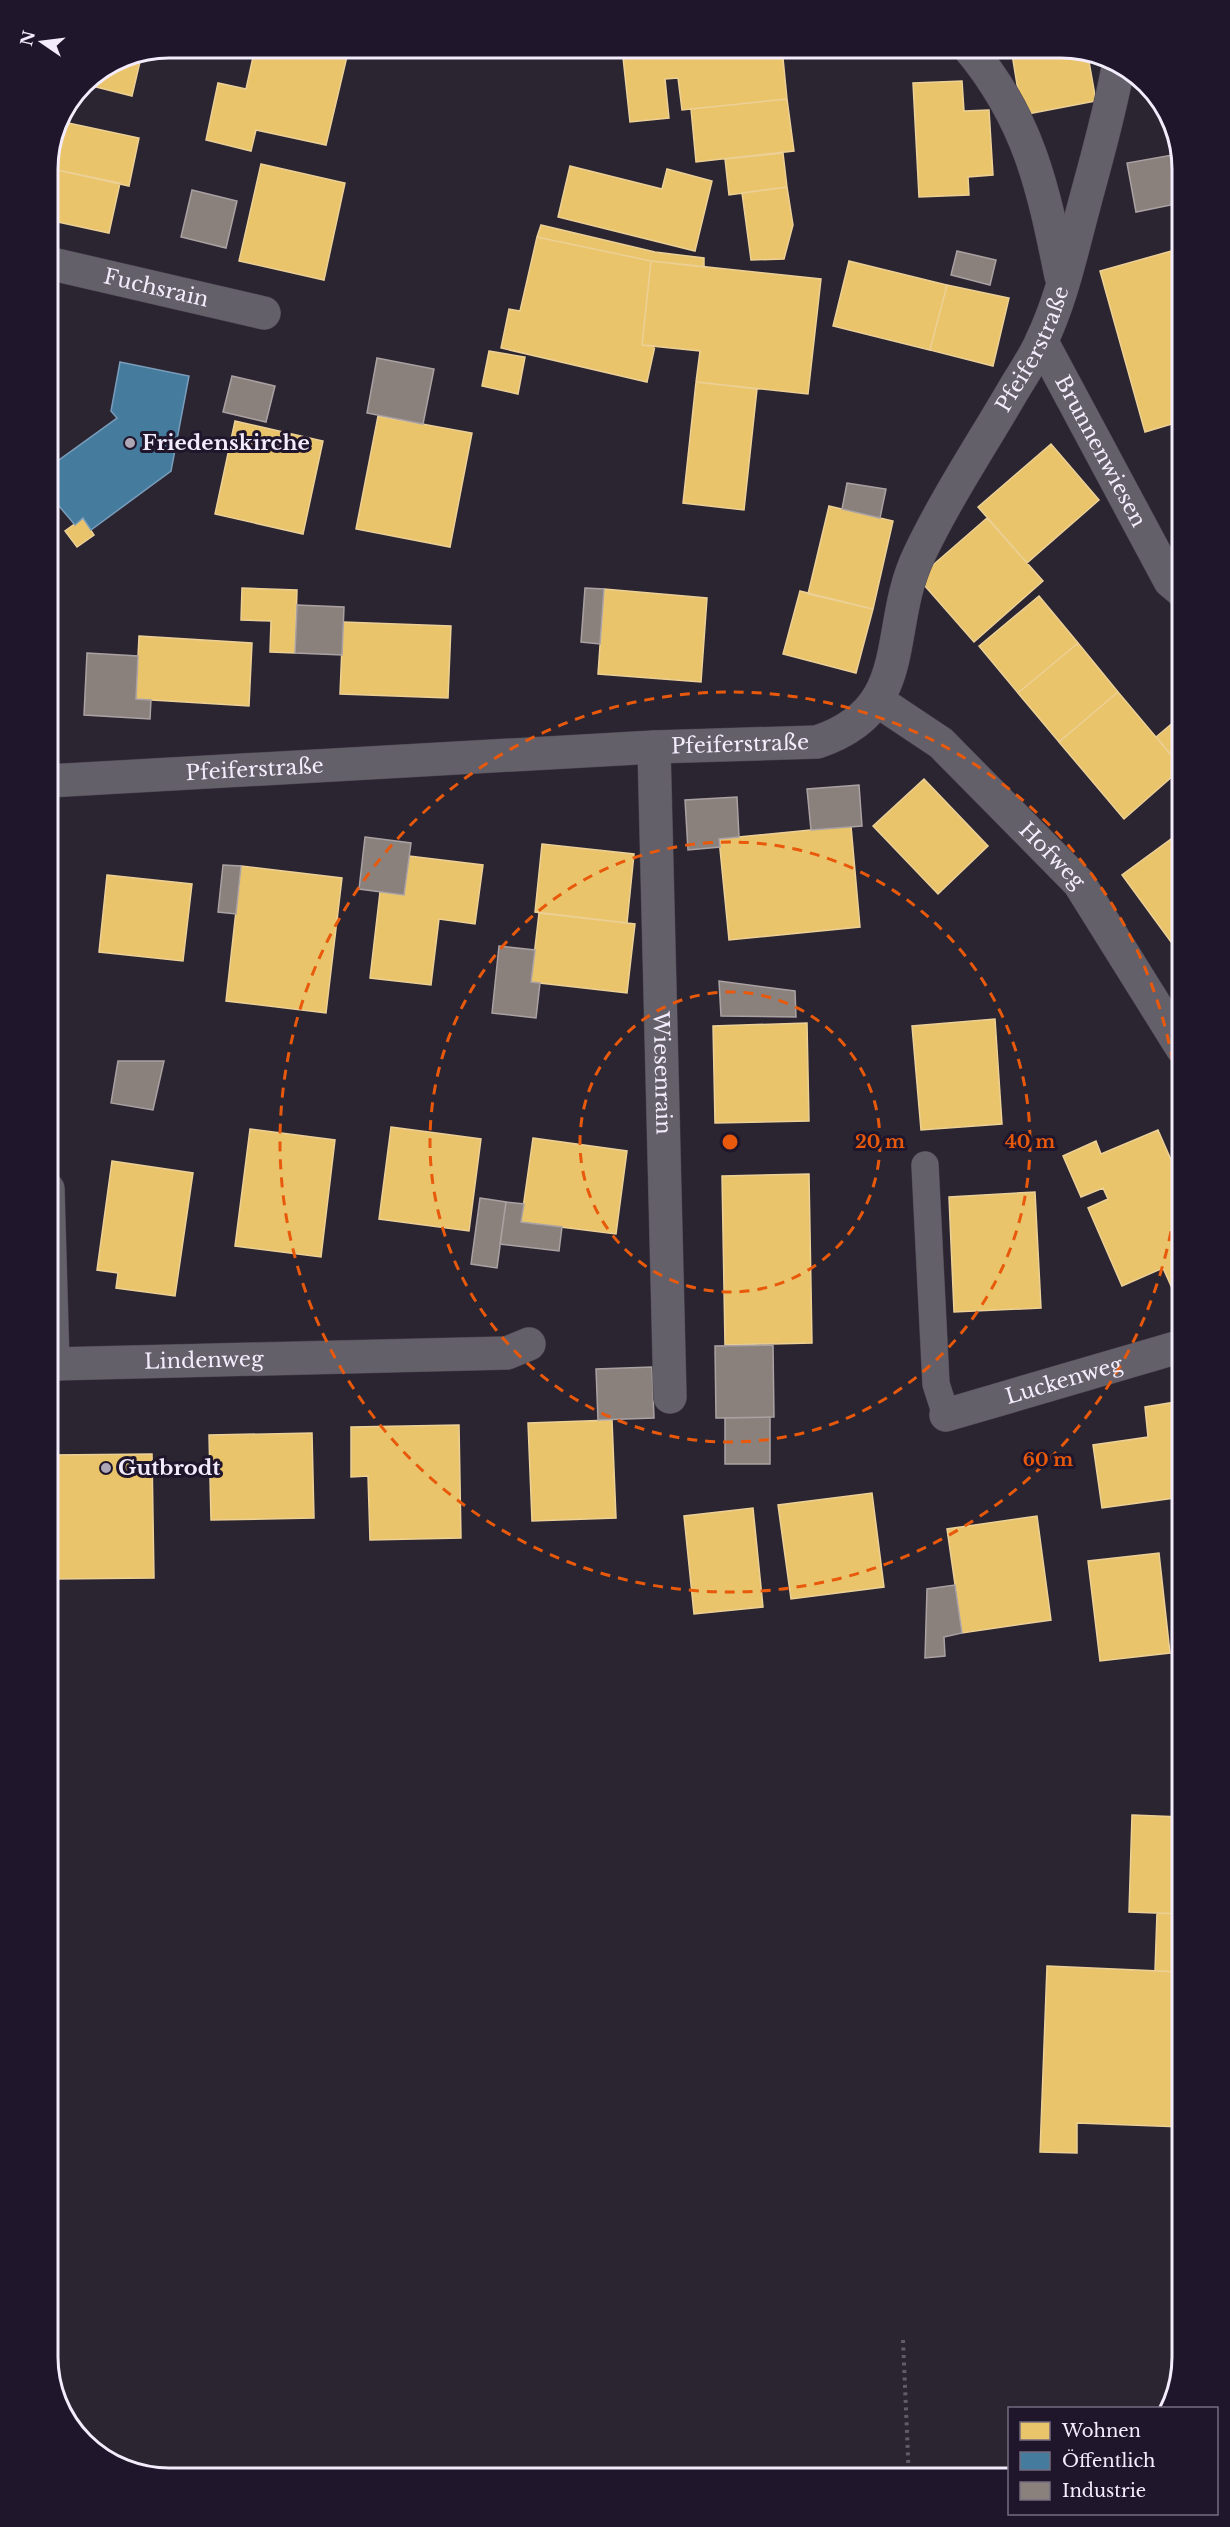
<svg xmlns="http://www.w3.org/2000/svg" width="1230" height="2527" font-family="'Libre Baskerville',serif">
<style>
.homes{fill:#e9c46a;stroke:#ecd096;stroke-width:1.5}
.public{fill:#457b9d;stroke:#799dba;stroke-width:1.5}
.industry{fill:#8a817c;stroke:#aaa1a2;stroke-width:1.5}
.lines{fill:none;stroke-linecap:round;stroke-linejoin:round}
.lane-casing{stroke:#49434e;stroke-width:28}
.street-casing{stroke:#49434e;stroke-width:34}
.path{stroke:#615d67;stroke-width:4;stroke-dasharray:3 4.5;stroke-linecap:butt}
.lane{stroke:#64606a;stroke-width:27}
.street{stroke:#64606a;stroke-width:33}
.ring{fill:none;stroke:#e8590c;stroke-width:3;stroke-dasharray:10 8}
.poi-dot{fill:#ada6b5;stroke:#20162c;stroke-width:2}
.labels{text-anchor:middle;stroke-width:6;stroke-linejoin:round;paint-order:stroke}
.street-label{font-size:21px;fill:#f3ecfc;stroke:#20162c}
.poi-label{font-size:21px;font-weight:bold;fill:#f3ecfc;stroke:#20162c;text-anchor:start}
.rim{fill:none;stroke:#f3ecfc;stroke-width:3}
.centre{fill:#e8590c;stroke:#20162c;stroke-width:3}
.ring-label{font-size:18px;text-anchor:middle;font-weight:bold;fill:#e8590c;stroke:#20162c;stroke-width:6;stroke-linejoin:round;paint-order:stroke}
</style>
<rect width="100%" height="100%" fill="#2b2531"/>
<path class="homes" d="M255,48h94l-23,97 -70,-15 -5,21 -45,-11 12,-57 28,6z
M622,48h160l5,51 -105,11 -4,-32 -13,1 4,39 -39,4z
M1011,48h58l19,8 8,45 -74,14z
M142,53l-10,43 -48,-12 40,-27z
M962,81l2,30 25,-1 4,65 -25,2 1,18 -50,2 -6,-114z
M787,99l7,52 -98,11 -5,-53z
M59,121l80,17 -10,48 -81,-18z
M1177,143l4,22 -7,1 -5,-22z
M783,153l4,34 -58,8 -4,-36z
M261,164l84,19 -21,97 -85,-19z
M570,166l92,23 5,-20 45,12 -17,70 -137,-34z
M48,168l72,15 -11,50 -61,-13z
M787,187l6,38 -9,34 -33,1 -9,-67z
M541,225l114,27 49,6v9l-53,-6 -114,-24z
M537,237l114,24 -9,84 13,1 -8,36 -146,-34 8,-39 11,2z
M1182,248v173l-37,11 -45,-161z
M651,261l170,18 -13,115 -112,-12 4,-31 -58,-6z
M849,261l98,24 -17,65 -97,-24z
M947,285l62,13 -16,68 -63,-16z
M489,351l36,6 -7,37 -36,-8z
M696,382l61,7 -13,121 -61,-7z
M378,416l94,17 -22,114 -94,-18z
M235,421l88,20 -20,93 -88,-20z
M1051,444l48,56 -72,63 -49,-56z
M829,506l64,15 -20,88 -65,-15z
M83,518l11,17 -17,12 -12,-16z
M987,518l56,63 -69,61 -56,-64z
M242,588l55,2 -2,63 -25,-1 1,-31 -30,-1z
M604,589l103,9 -6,84 -103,-8z
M800,591l73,18 -17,64 -73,-19z
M1039,596l39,47 -60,50 -39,-47z
M343,622l108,4 -3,72 -108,-4z
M139,636l113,7 -3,63 -113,-7z
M1078,643l40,49 -59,50 -41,-49z
M1118,692l64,76 -58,51 -65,-77z
M1182,715v53l-26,-31z
M1182,770v17l-8,-10z
M924,779l64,67 -50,48 -65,-68z
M851,826l9,101 -131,13 -10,-101z
M1182,831v126l-60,-82z
M542,844l92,10 -7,69 -92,-11z
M409,856l74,9 -8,59 -36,-5 -8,66 -61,-7 10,-86 24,3z
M241,866l101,12 -16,135 -100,-12z
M107,875l85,9 -9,77 -84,-9z
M539,913l96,11 -8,69 -96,-11z
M995,1019l7,105 -81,6 -9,-104z
M807,1023l2,98 -94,2 -2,-97z
M391,1127l90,12 -12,92 -90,-12z
M250,1129l85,11 -14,117 -86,-11z
M1158,1130l24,55v99l-10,4 -9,-20 -41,18 -34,-78 20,-9 -5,-11 -22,9 -18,-41 33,-15 5,13z
M533,1138l94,13 -11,83 -95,-12z
M112,1161l81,12 -18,123 -59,-8 2,-15 -21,-3z
M809,1174l3,169 -87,2 -3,-169z
M1035,1192l6,116 -87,4 -5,-115z
M1182,1401v96l-80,11 -9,-63 55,-8 -3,-30z
M612,1420l4,98 -84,3 -4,-98z
M459,1425l2,113 -91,2 -2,-64 -17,1v-50z
M312,1433l2,85 -103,2 -2,-85z
M152,1454l2,124 -100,1 -2,-124z
M872,1493l12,94 -93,12 -13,-94z
M753,1508l10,99 -69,7 -10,-98z
M1037,1516l14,104 -89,13 -15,-104z
M1159,1553l11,100 -70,8 -12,-100z
M1132,1815l50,2v97l-53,-2z
M1157,1913l25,1v58l-27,-1z
M1047,1966l135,6v155l-105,-4v30l-37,-1z"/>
<path class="public" d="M120,362l69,14 -18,95 -80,59 -8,-12 -8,7 -27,-32v-25l69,-50 -6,-7z"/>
<path class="industry" d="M1172,155l9,48 -45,9 -9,-49z
M192,190l45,11 -11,47 -45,-11z
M957,251l39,9 -6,25 -39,-10z
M377,358l57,11 -11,55 -56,-11z
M232,376l43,10 -9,36 -43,-10z
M847,483l39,6 -6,29 -38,-9z
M585,588l19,1 -4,55 -19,-2z
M297,605l47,2 -2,48 -47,-2z
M87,653l51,3 -2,43 15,1 -1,19 -66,-4z
M859,785l3,41 -51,4 -4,-41z
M737,797l2,40 -20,2 1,8 -32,3 -3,-50z
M365,837l46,6 -7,52 -45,-6z
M223,865l18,1 -5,48 -18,-2z
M499,946l36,4 -4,32 9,1 -4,35 -44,-5z
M719,981l76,10 1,26 -75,-1z
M118,1061h46l-11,49 -42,-7z
M480,1198l26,4 -9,66 -26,-4z
M506,1202l18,2 -3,18 41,5 -3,24 -59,-7z
M773,1345l1,72 -58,1 -1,-72z
M652,1367l2,51 -56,2 -2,-51z
M770,1417v47h-45v-46z
M52,1455l1,65h-5v-64z
M955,1585l7,48 -18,4 1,19 -20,2 2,-69z"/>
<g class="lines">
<g class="lane-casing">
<path id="lane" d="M925,1165l11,219 10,31"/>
</g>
<g class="street-casing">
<g id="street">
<path d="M969,48c60,72 74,139 92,228"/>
<path id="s1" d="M48,263l216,50"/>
<path id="s2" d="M1042,342l128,239 12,10"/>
<path id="s3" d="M878,701l63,42 138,140 103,165"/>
<path id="s4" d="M654,747l16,650"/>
<path id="s5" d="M48,781l606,-34 163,-5c99,-33 66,-112 102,-187 27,-57 63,-111 95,-166 9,-15 20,-31 27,-47 19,-39 29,-83 40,-125 13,-50 28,-99 37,-150"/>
<path id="s6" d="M48,1189l5,175 454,-11 22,-9"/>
<path id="s7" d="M946,1415l236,-69"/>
</g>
</g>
<path class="path" d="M903,2340l6,139"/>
<use href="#lane" class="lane"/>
<use href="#street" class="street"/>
</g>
<g class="ring">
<circle cx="730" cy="1142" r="150"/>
<circle cx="730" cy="1142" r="300"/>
<circle cx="730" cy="1142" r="450"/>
</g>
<g class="poi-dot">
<circle cx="130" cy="443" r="6"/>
<circle cx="106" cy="1468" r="6"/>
</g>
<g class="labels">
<g class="street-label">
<text dy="7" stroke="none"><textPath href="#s1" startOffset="111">Fuchsrain</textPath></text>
<text dy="7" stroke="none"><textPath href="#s5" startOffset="1232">Pfeiferstraße</textPath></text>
<text dy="7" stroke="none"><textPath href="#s2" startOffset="124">Brunnenwiesen</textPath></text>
<text dy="7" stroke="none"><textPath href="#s5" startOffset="693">Pfeiferstraße</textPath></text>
<text dy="7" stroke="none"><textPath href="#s5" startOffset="207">Pfeiferstraße</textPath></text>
<text dy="7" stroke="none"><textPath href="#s3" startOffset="234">Hofweg</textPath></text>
<text dy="7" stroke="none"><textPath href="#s4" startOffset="326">Wiesenrain</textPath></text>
<text dy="7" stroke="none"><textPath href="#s6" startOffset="326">Lindenweg</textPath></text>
<text dy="7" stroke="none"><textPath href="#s7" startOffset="123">Luckenweg</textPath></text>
</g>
<g class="poi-label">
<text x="142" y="450">Friedenskirche</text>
<text x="118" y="1475">Gutbrodt</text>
</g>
</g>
<path d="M0 0H1230V2527H0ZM169 58H1061A111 111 0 0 1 1172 169V2357A111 111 0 0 1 1061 2468H169A111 111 0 0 1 58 2357V169A111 111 0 0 1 169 58Z" fill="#20162c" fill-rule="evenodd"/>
<path class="rim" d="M169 58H1061A111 111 0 0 1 1172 169V2357A111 111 0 0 1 1061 2468H169A111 111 0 0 1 58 2357V169A111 111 0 0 1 169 58Z"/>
<circle cx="730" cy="1142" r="9" class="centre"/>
<g class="ring-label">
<text x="880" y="1148">20 m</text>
<text x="1030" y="1148">40 m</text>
<text x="1048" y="1466">60 m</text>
</g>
<rect x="1008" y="2407" width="210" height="108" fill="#20162c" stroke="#746c7f" stroke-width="1.5"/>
<rect x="1020" y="2422" width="30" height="18" fill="#e9c46a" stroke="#746c7f" stroke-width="1.5"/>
<text x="1062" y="2437" font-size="18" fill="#f3ecfc">Wohnen</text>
<rect x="1020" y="2452" width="30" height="18" fill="#457b9d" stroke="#746c7f" stroke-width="1.5"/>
<text x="1062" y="2467" font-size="18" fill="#f3ecfc">Öffentlich</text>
<rect x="1020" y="2482" width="30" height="18" fill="#8a817c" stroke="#746c7f" stroke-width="1.5"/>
<text x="1062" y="2497" font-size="18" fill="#f3ecfc">Industrie</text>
<g transform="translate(42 42) rotate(284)" stroke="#20162c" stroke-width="4.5" paint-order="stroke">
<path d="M0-4.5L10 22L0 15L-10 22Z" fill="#f3ecfc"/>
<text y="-9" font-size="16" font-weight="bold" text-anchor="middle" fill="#f3ecfc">N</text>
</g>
</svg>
